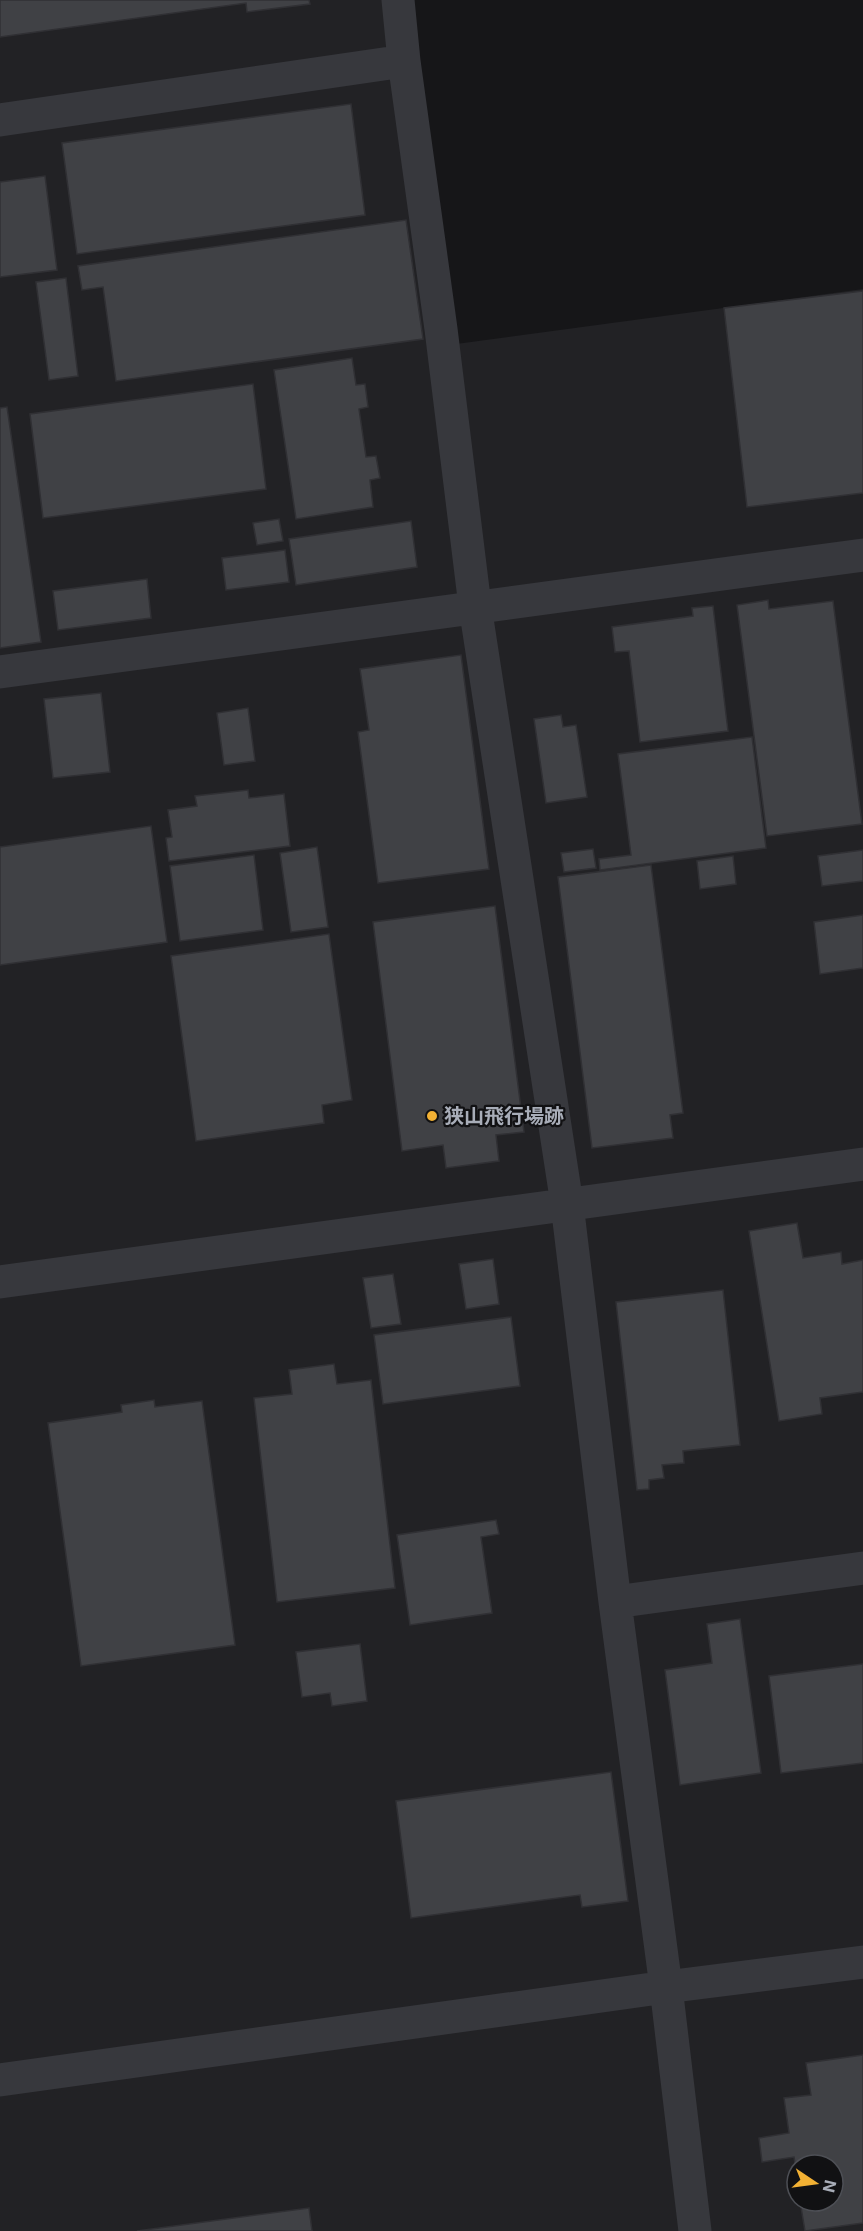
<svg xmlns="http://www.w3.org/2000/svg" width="863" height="2231" font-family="Inter,'Noto Sans JP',sans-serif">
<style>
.built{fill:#222225;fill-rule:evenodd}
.building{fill:#404145;stroke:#303034;stroke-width:1.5}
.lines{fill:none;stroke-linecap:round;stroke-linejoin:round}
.minor{stroke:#37383d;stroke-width:33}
.poi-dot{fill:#f2b134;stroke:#111113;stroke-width:2}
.labels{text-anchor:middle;stroke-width:4.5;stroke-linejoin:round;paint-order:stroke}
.poi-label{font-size:20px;font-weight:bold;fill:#a8adb8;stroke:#111113;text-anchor:start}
</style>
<rect width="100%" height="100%" fill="#161618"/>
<path class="built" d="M0,0h384l50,347 429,-58v1942h-863zM797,2165h36v36h-36z"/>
<path class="building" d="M0,0h309l1,4 -63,8 -1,-9 -246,34z
M351,104l14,111 -288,39 -15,-111z
M45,176l12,94 -57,7v-95z
M406,220l17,119 -307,42 -13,-94 -21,3 -4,-24z
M66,278l12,98 -29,4 -13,-98z
M863,291v202l-116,14 -23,-199z
M352,358l4,27 9,-1 3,23 -9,2 7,48 10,-1 4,22 -10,2 3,27 -77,12 -22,-149z
M253,384l13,105 -223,29 -13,-104z
M7,407l34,235 -41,6v-240z
M279,519l4,22 -26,4 -4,-22z
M411,521l6,46 -121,18 -7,-46z
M285,550l4,32 -63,8 -4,-32z
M147,579l4,39 -93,12 -5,-39z
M768,600l1,9 64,-8 29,223 -95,12 -30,-231z
M713,606l15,125 -88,11 -11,-91 -14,1 -3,-25 81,-11 -1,-8z
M461,655l28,214 -111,14 -20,-151 11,-2 -9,-61z
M101,693l9,79 -57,6 -9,-79z
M248,708l7,53 -31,4 -7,-52z
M561,715l2,12 13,-2 11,72 -41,6 -12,-84z
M752,737l14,111 -166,22 -1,-11 32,-4 -13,-101z
M248,790l1,8 35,-4 6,52 -121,15 -3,-23 6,-1 -4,-27 29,-4 -2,-10z
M151,826l16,116 -167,23v-118z
M317,847l11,80 -37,5 -11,-79z
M593,849l3,19 -32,4 -3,-19z
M863,850v31l-41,5 -4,-30z
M254,855l9,75 -83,11 -10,-75z
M733,856l3,28 -36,5 -3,-28z
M651,865l32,248 -13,2 3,23 -81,10 -34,-271z
M495,906l29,226 -28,3 3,26 -53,7 -3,-23 -41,6 -29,-229z
M863,915v53l-43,6 -6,-52z
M329,934l23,166 -30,5 2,18 -128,18 -25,-185z
M797,1223l6,35 38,-6 1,12 21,-4v132l-43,6 2,16 -43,7 -30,-190z
M493,1259l6,45 -33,5 -7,-45z
M393,1274l8,50 -30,4 -8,-50z
M723,1290l17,155 -57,6 1,12 -22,2 2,13 -15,2v9l-12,1 -21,-188z
M511,1317l9,69 -137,18 -9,-69z
M334,1364l3,20 34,-4 24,208 -118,14 -23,-204 38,-4 -3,-24z
M154,1400l1,7 47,-6 33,244 -154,21 -33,-243 74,-11 -1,-7z
M496,1520l3,14 -18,3 11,76 -82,12 -13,-90z
M740,1619l21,154 -81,12 -15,-115 47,-7 -5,-39z
M360,1644l7,57 -35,5 -2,-13 -28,4 -6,-45z
M863,1664v99l-82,10 -12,-97z
M611,1772l17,129 -46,6 -2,-12 -169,23 -15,-117z
M863,2055v168l-58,8 -5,-30h33v-36h-36v12l-3,-20 -32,5 -3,-24 30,-5 -5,-35 27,-3 -5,-32z
M309,2208l3,23h-175z"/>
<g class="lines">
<path class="minor" d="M398,0l6,61 37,268 34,277 92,598 48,398 51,385 29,244
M0,120l404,-59
M0,672l863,-117
M0,1282l863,-118
M615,1602l248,-34
M0,2080l666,-93 197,-25"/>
</g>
<circle class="poi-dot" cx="432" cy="1116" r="6"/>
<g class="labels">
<g class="poi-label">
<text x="444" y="1123">狭山飛行場跡</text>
</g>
</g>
<g transform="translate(815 2183) rotate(103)"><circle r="28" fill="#111113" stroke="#4d4f55" stroke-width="1.5"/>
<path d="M0-4.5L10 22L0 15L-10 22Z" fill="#f2b134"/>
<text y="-9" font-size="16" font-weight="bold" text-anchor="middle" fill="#a8adb8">N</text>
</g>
</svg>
